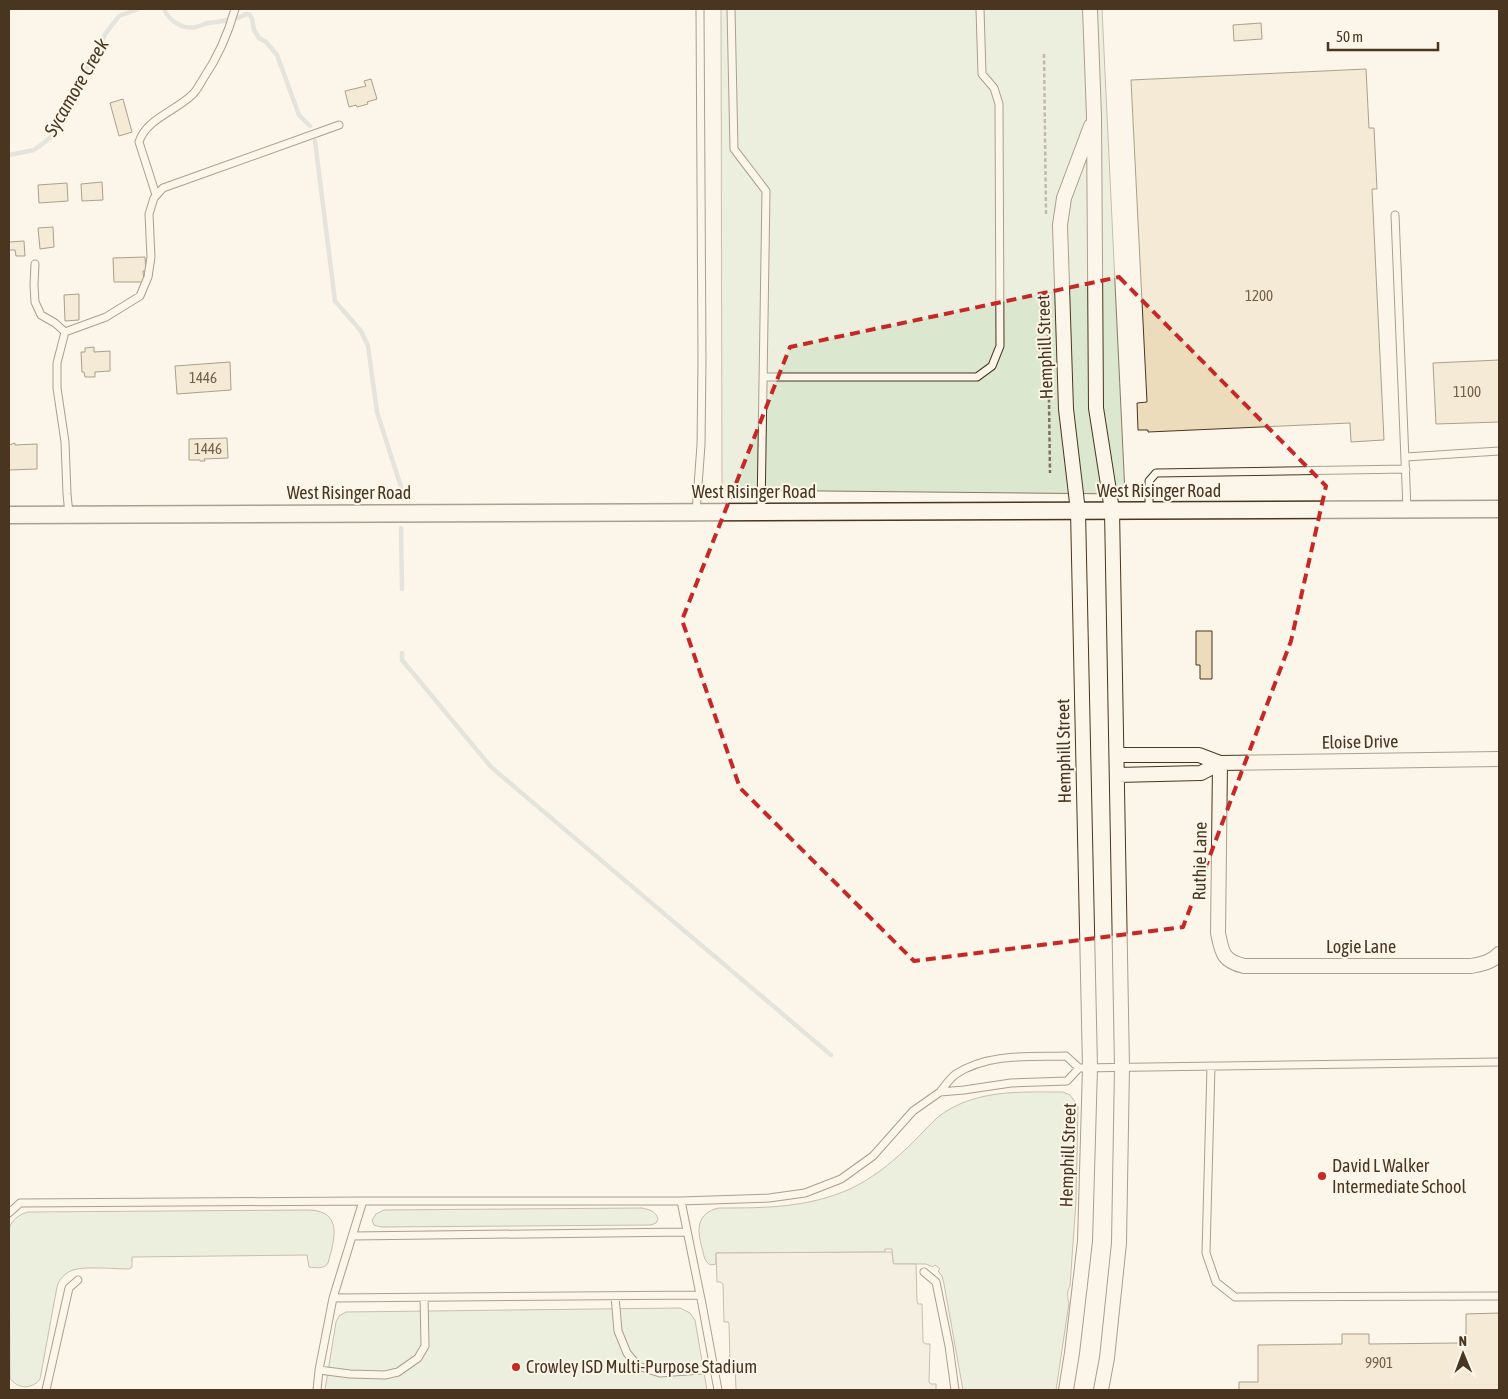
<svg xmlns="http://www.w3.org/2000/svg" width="1508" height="1399" font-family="'Asap Condensed',sans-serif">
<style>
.green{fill:#dce7d0;stroke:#887966}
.parking{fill:#ede7d9;stroke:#887966}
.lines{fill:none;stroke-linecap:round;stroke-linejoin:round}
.stream{stroke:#c9cecd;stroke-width:4.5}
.building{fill:#ecdcbc;stroke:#4a3520}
.service-casing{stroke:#4a3520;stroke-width:9}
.minor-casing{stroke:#4a3520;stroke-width:16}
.tertiary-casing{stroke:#4a3520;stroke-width:19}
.path{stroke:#7f6f5c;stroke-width:2.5;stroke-dasharray:4 2.5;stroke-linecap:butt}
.service{stroke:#fbf6e9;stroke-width:7}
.minor{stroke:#fbf6e9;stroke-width:14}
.tertiary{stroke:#fbf6e9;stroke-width:16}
.marked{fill:none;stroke:#c62828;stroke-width:4;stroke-dasharray:10 6;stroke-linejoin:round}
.poi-dot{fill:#c62828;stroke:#fbf6e9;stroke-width:2}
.labels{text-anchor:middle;stroke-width:4;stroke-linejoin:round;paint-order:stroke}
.number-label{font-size:15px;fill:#725f47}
.street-label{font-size:18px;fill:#4a3520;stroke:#fbf6e9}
.poi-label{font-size:18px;fill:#4a3520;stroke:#fbf6e9;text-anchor:start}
.water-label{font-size:19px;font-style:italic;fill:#4a3520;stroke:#fbf6e9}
</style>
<rect width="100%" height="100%" fill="#fbf6e9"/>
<path class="green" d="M721,9h381l23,485 -403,-4z
M1063,1092l7,3 8,11 -2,95 -6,85c-3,4 -3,12 -1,17l-13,87h-93l-19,-106 -2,-8 -4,-5 2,-2 -5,-4 -2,2 -7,-3h-32l-1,-2 -1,-13h-7v3l-169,1v11l-5,1c-7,-3 -7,-10 -9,-17 -5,-18 -6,-35 17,-40 46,0 88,0 131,-19 21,-10 39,-24 56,-40 11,-10 21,-22 32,-32 36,-28 82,-25 125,-25z
M641,1208c7,1 15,3 17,11l-2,4 -5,2 -270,2 -7,-2 -2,-5 4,-6 8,-4z
M309,1210c35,1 25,31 19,53 -3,6 -13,5 -19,4l-2,-12 -175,2v10l-3,2c-14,0 -44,-3 -56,1 -8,3 -14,9 -16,17l-17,92c-8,11 -23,10 -30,-1l-1,-149c3,-9 9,-14 19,-17z
M680,1308l10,5 5,7 12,70h-382l11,-68 3,-6 7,-4z"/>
<path class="parking" d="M892,1252l1,10 1,2h22l1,37 1,3h4l1,38 3,2h4l-1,38 2,2h5v6h-200l-1,-25 -1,-3h-4l-1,-38 -1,-2h-4l-1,-38 -3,-2h-3l-1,-29z"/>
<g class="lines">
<path class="stream" d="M164,9c5,12 19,21 32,18 4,-1 8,-3 12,-4 6,-1 12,-1 19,-3
M238,18l8,-4 4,1 2,4 2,11 5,8 7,4 11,13 22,60 11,11
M315,141l20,160 26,30 7,15 9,66 24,75 -1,7
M9,155l25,-5 16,-12 56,-105 13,-17 19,-7
M401,528l1,61
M402,653v7l89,107 340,288"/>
</g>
<path class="building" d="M1261,23l1,16 -28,2 -1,-16z
M1366,69l3,59h5l3,61h-5l12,251 -33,2 -1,-19 -202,9v-2h-10l-1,-27 10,-1 -16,-322z
M371,79l6,20 -10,3 1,2 -11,3 -1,-2 -7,2 -4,-16 21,-5 -2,-5z
M123,99l9,33 -13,4 -9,-33z
M102,182l1,18 -21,1 -1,-17z
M67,183l1,18 -29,2 -1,-18z
M53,227l1,20 -14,2 -2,-21z
M24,241l1,15h-9l-1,-6h-6v-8z
M145,257l1,14h-3l1,11h-30l-1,-24z
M79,294v26l-14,1 -1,-26z
M94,347v5l16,-1v20l-15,1v5h-10l-1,-5h-2l-1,-20h4v-4z
M1499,360v62l-63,2 -3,-61z
M230,362l1,28 -54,4 -2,-28z
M227,438l1,20 -24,1 1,2h-5v-1h-11v-21z
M15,443v2l22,-1v25l-28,1v-25z
M1196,631h16v48h-12v-14h-4z
M1499,1313v77h-260v-8h19v-37l84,-1v-10h27v10l90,-1v-3h7v-26z"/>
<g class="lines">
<g class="service-casing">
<path id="service" d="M731,9l3,140 32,42 -5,321
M156,195l-17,-53c7,-23 37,-31 54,-48 4,-4 7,-10 10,-15 15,-22 25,-45 32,-70
M1395,215l12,294
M35,264l-1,21 1,17 6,13 14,8 10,9
M763,377h214l15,-11 8,-20 -1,-242 -5,-16 -12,-14 -2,-65
M1406,457l93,-6
M1149,510v-29l7,-8 250,-4
M696,512l5,-67 1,-84 -2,-352
M69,514l-2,-20 -2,-52 -8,-54v-25l8,-31 41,-15 34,-21 8,-19 3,-20 -2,-43 5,-16 9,-10 176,-63
M1211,1066l-5,187 10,29 19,15 264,-1
M1079,1068l-12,13 -56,2 -47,7 -24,2c5,-6 10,-14 16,-18 32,-21 73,-17 110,-18l13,12 420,-6
M681,1201h-318l-30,97 367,-3
M9,1213l11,-10 343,-2
M352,1236l335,-4
M924,1272l12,10 13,64 6,44
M615,1296l3,35 9,22 11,13 22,7 54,-4
M333,1298l-14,72 31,4 35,1 13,-3 20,-14 7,-12 -1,-49
M46,1390l23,-102 9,-8
M317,1390l2,-20
M718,1390l-16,-86 -21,-103 88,-3 36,-5 36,-14 32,-23 40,-45 27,-19"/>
</g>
<g class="minor-casing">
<path id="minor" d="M1090,9l4,107 2,292 16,102 10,557 -3,176 -12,115 -6,32
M1117,755h82l21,8 279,-4
M1220,763l-2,170c4,20 5,28 26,33h227c11,-2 21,-4 28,-12
M1117,775l84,-2 19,-10
M1066,1390l6,-37 13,-112 5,-173 -12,-557 -12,-102 -6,-184 4,-27 27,-72"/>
</g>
<g class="tertiary-casing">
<path id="tertiary" d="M9,515l1490,-6"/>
</g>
<path class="path" d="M1044,54l2,160
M1048,327l2,146"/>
<use href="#service" class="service"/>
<use href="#minor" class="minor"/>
<use href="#tertiary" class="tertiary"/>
</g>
<path d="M0 0H1508V1399H0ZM1119,277l207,209 -35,155 -108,286 -269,34 -174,-173 -58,-168 108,-273z" fill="#fbf6e9" fill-opacity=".55" fill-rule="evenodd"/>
<path class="marked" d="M1119,277l207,209 -35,155 -108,286 -269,34 -174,-173 -58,-168 108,-273z"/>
<g class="poi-dot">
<circle cx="1322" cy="1176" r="5"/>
<circle cx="516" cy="1367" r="5"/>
</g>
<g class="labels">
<g class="number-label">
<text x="1259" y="301">1200</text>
<text x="203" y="383">1446</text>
<text x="1467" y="397">1100</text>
<text x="208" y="454">1446</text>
<text x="1379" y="1368">9901</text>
</g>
<g class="street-label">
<text transform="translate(1045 347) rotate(-92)" y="6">Hemphill Street</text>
<text x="1159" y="497">West Risinger Road</text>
<text x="754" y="498">West Risinger Road</text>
<text x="349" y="499">West Risinger Road</text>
<text transform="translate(1360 742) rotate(-1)" y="6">Eloise Drive</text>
<text transform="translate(1064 751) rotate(-91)" y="6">Hemphill Street</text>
<text transform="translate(1200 861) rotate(-89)" y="6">Ruthie Lane</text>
<text x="1361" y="953">Logie Lane</text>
<text transform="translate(1068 1155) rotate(-88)" y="6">Hemphill Street</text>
</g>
<g class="poi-label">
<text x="1332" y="1172">David L Walker<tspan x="1332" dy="21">Intermediate School</tspan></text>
<text x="526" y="1373">Crowley ISD Multi-Purpose Stadium</text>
</g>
<g class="water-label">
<text transform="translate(76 87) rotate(-60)" y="7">Sycamore Creek</text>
</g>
</g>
<rect width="1508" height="1399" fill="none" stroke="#4a3520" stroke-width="20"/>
<g transform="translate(1463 1354) rotate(359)" stroke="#fbf6e9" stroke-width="4" paint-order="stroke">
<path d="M0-4L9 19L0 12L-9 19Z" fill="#4a3520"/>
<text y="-8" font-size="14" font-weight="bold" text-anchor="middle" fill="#4a3520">N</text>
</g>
<path d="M1328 42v8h110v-8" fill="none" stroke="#4a3520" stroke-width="2.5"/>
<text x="1336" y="42" font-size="15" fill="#4a3520" stroke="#fbf6e9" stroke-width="4" paint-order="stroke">50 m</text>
</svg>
